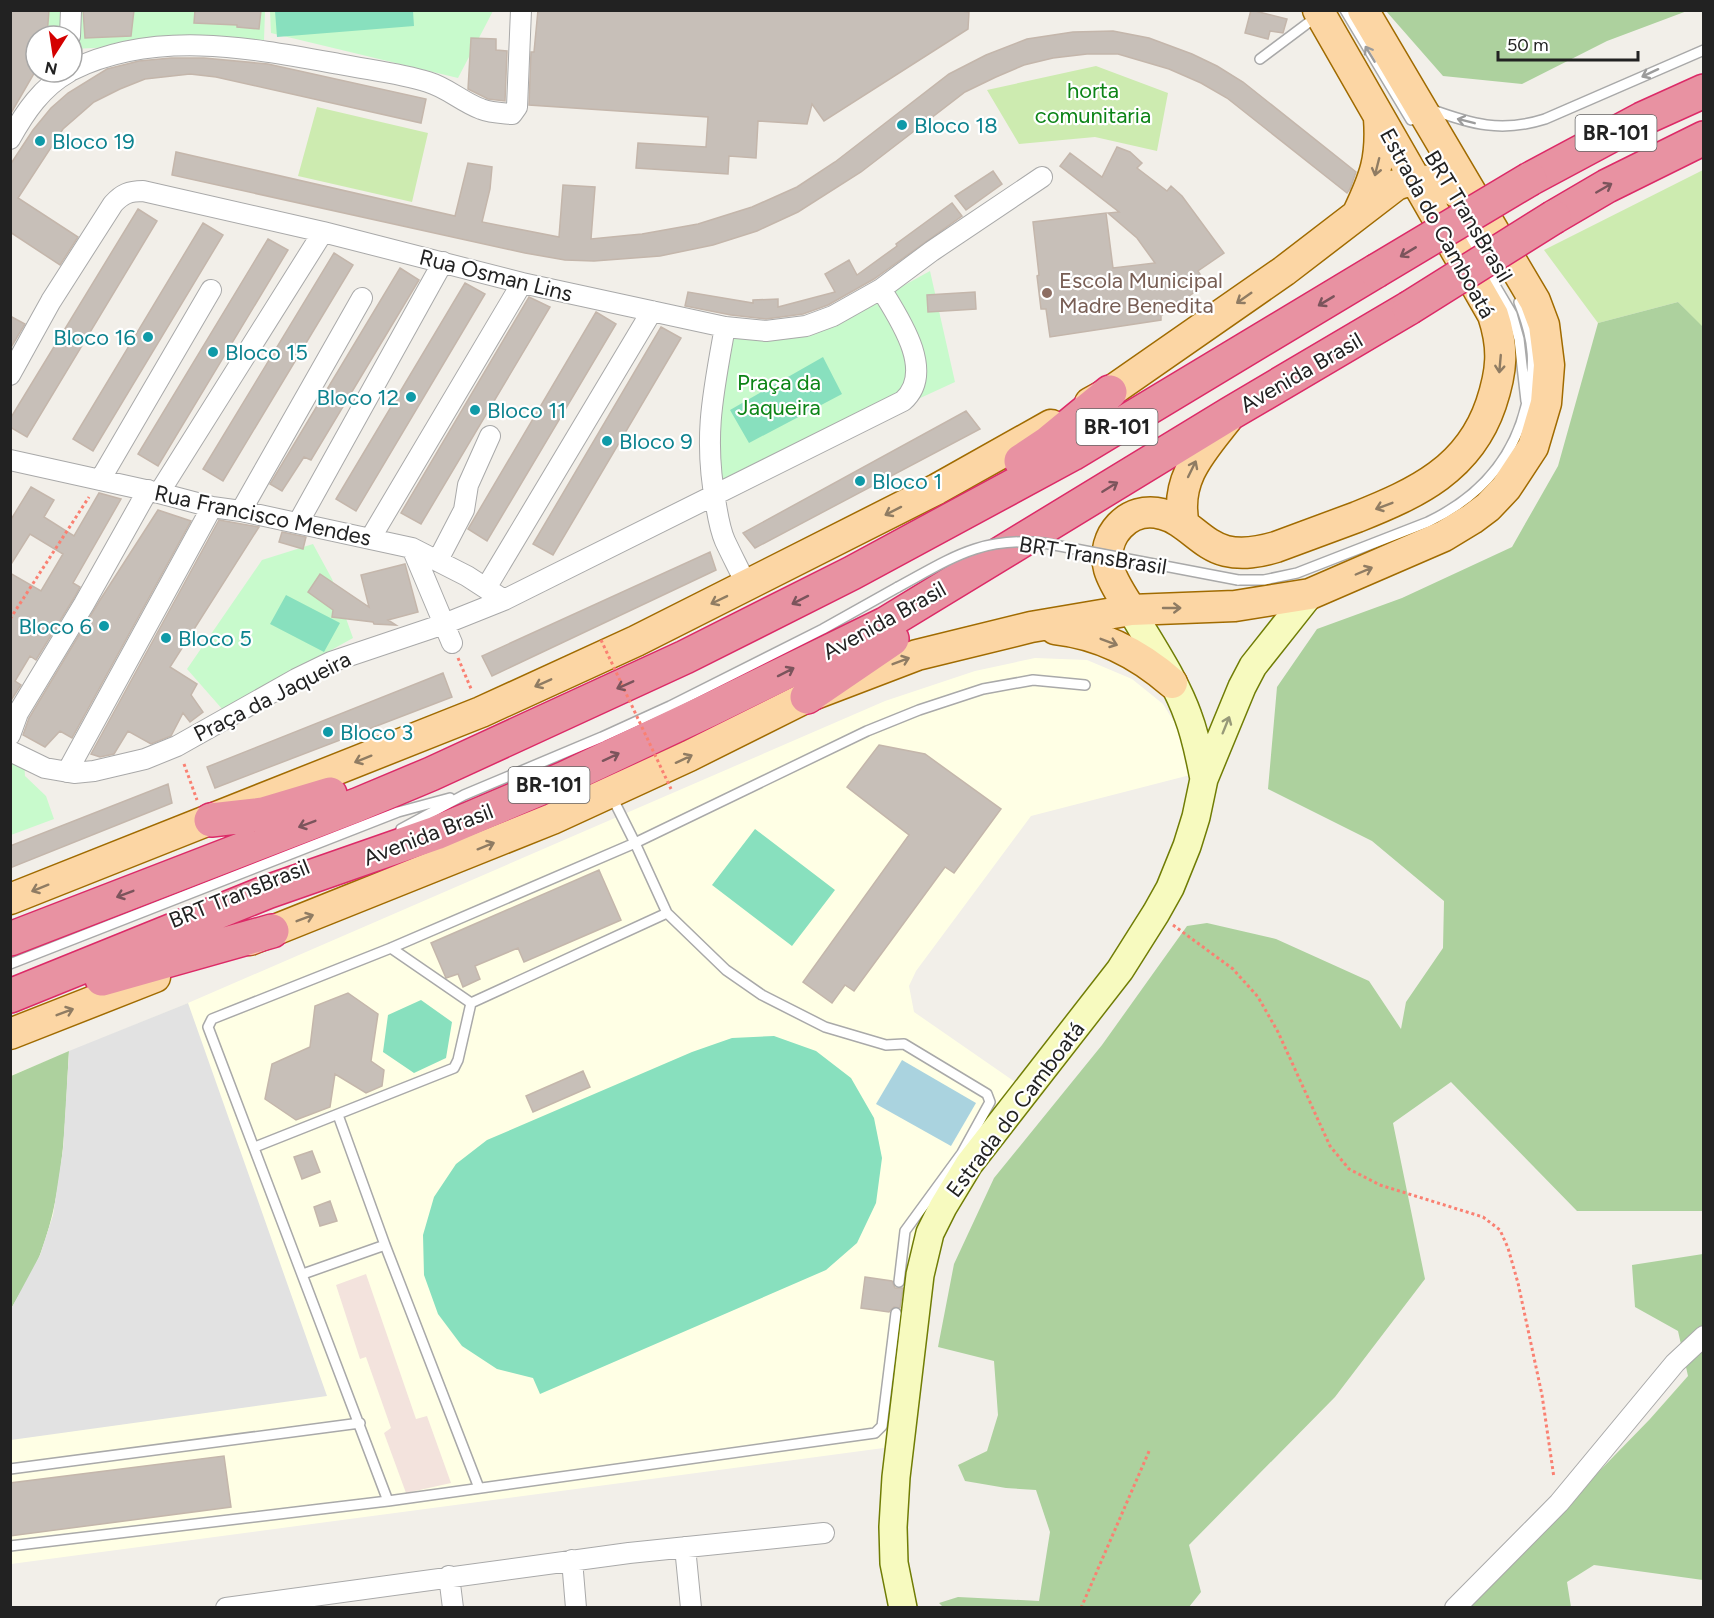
<svg xmlns="http://www.w3.org/2000/svg" width="1714" height="1618" font-family="Figtree,sans-serif">
<style>
.education{fill:#ffffe5}
.military{fill:#f3e3dd}
.grass{fill:#cdebb0}
.forest{fill:#add19e}
.park{fill:#c8facc}
.pitch{fill:#88e0be}
.parking{fill:#e2e2e2}
.water{fill:#aad3df}
.building{fill:#c7bfb8;stroke:#c4b6ab;stroke-width:1.5}
.lines{fill:none;stroke-linecap:round;stroke-linejoin:round}
.service-casing{stroke:#a9a9a9;stroke-width:12}
.minor-casing{stroke:#a9a9a9;stroke-width:22}
.secondary-casing{stroke:#707d05;stroke-width:30}
.primary-casing{stroke:#a06b00;stroke-width:33}
.motorway-casing{stroke:#dc2a67;stroke-width:36}
.path{stroke:#fa8072;stroke-width:3;stroke-dasharray:3 3;stroke-linecap:butt}
.service{stroke:#fff;stroke-width:9}
.minor{stroke:#fff;stroke-width:20}
.secondary{stroke:#f7fabf;stroke-width:27}
.primary{stroke:#fcd6a4;stroke-width:30}
.motorway{stroke:#e892a2;stroke-width:33}
.service-bridge-casing{stroke:#a9a9a9;stroke-width:12;stroke-linecap:butt}
.motorway-bridge-casing{stroke:#dc2a67;stroke-width:36;stroke-linecap:butt}
.path-bridge{stroke:#fa8072;stroke-width:3;stroke-dasharray:3 3;stroke-linecap:butt}
.service-bridge{stroke:#fff;stroke-width:9}
.motorway-bridge{stroke:#e892a2;stroke-width:33}
.oneway{stroke:#9c9c9c}
.oneway2{stroke:#8f7c63}
.oneway3{stroke:#7b545c}
.oneway4{stroke:#979978}
.culture-dot{fill:#0f9aa8;stroke:#fff;stroke-width:2}
.education-dot{fill:#8d6e63;stroke:#fff;stroke-width:2}
.labels{text-anchor:middle;stroke-width:4.5;stroke-linejoin:round;paint-order:stroke}
.shield{fill:#fff;stroke:#646464;stroke-width:1.5}
.shield-label{font-size:21px;font-weight:bold;fill:#222}
.park-label{font-size:22px;fill:#0c8416;stroke:#fff}
.culture-label{font-size:22px;fill:#0d838f;stroke:#fff;text-anchor:start}
.street-label{font-size:22px;fill:#222;stroke:#fff}
.education-label{font-size:22px;fill:#785e54;stroke:#fff;text-anchor:start}
</style>
<rect width="100%" height="100%" fill="#f2efe9"/>
<path class="education" d="M1035,658l52,2 45,19 31,25 19,31 12,39 -163,42 -115,155 -7,15 5,26 107,74 -95,134 -35,227 -880,117 -1,-488 178,-73 697,-302 90,-30z"/>
<path class="military" d="M366,1274l50,145 11,-3 24,67 -45,10 -22,-60 7,-5 -25,-71 -6,2 -24,-74z"/>
<path class="grass" d="M1096,66l72,27 -11,58 -62,-14 -76,7 -32,-54z
M317,107l111,26 -16,69 -114,-26z
M1703,170v158l-25,-26 -80,21 -54,-73z"/>
<path class="forest" d="M1386,11h301l-80,30 -85,43 -79,-8z
M1678,302l26,26 -1,883h-126l-126,-129 -58,41 32,156 -90,118 -146,148 12,47 -12,15h-246l-4,-4 19,-6 81,4 11,-69 -14,-42 -30,-2 -41,-7 -7,-16 29,-14 11,-36 -4,-54 -56,-14 16,-83 40,-86 108,-133 85,-119 20,-3 69,16 93,42 32,48 5,-27 37,-54 1,-47 -72,-60 -104,-52 9,-102 40,-58 85,-31 110,-51 46,-81 40,-143z
M69,1051c-4,67 -4,137 -28,201 -7,20 -20,39 -30,57v-233z
M1703,1254v326l-109,-15 -27,17 4,25 -101,1 -1,-3 181,-186 38,-43 -10,-45 -43,-24 -3,-42z"/>
<path class="park" d="M11,11h254l-1,29 -192,9v-13h-36z
M270,11h223l-35,67 -187,-45z
M930,271l25,111 -241,111 13,-161 145,-29z
M313,544l19,35 21,59 -130,72 -36,-41 75,-109z
M11,754l13,5 1,17 21,20 8,23 -43,16z"/>
<path class="pitch" d="M275,11h138l1,15 -137,11z
M823,357l19,37 -93,49 -19,-33z
M286,595l54,28 -16,29 -54,-28z
M755,829l80,61 -43,56 -80,-61z
M421,1000l31,22 -6,36 -32,15 -31,-21 5,-37z
M774,1036l42,15 35,27 23,40 8,40 -6,45 -19,40 -31,27 -286,124 -7,-16 -36,-9 -35,-23 -24,-32 -14,-39 -1,-40 11,-38 22,-33 31,-24 205,-88 40,-14z"/>
<path class="parking" d="M188,1003l139,393 -316,44v-131l29,-54 13,-40 10,-66 6,-98z"/>
<path class="water" d="M902,1060l74,43 -25,43 -75,-42z"/>
<path class="building" d="M10,10h39l-2,26h-11v34l-26,45z
M83,10h51l-3,26 -46,2z
M195,10h66l-2,19 -22,-2v-2l-43,-2z
M538,10h416l15,2 -1,17 -144,92 -12,-17 -5,20 -49,-3 -2,37 -27,-2 -1,18 -92,-6 2,-25 68,4 2,-30 -179,-12 2,-53h3z
M1251,10l36,9 -4,14 -13,-2 -2,8 -23,-6z
M1113,31l36,7 43,16 25,12 26,16 113,90 -6,17 -3,4 -120,-95 -26,-15 -32,-14 -51,-15h-31l-34,4 -29,7 -28,12 -31,15 -104,80 -63,40 -41,19 -44,14 -53,11 -66,5 -29,-1 -40,-7 -353,-78 4,-23 279,64 13,-53 24,4 -2,22 -8,33 77,15 4,-52 32,2 -4,52 51,-5 56,-10 54,-17 45,-20 38,-25 114,-88 37,-19 41,-16 46,-7z
M471,38l25,1v11l11,1 -2,50 -17,-2 -20,-10z
M171,58h33l64,6 158,35 -5,24 -205,-46 -26,-3 -45,5 -25,10 -26,13 -31,27 -45,69 60,39 -18,28 -50,-33v-67l23,-35 18,-22 17,-15 39,-24 32,-8z
M1117,147l13,5 12,11 -5,5 30,23 4,-5 11,10 42,57 -26,18 8,13 -45,32v4l-111,17 -4,-28h-5l-4,-33 2,-1 -6,-53 73,-9 7,55 42,-5 -18,-25 -29,-25 11,-1 -59,-46 10,-13 32,24z
M993,171l9,13 -36,26 -11,-14z
M952,203l10,13 -88,63 -46,26 -25,9 -37,5 -35,-4 -46,-9 3,-14 65,11v-3l25,-1v8l57,-15 -10,-18 24,-14 8,15 40,-29 -1,-2z
M138,209l19,12 -130,216 -17,-10v-8z
M203,223l20,12 -130,216 -20,-12z
M268,239l20,11 -130,216 -20,-12z
M334,253l19,12 -130,216 -20,-12z
M400,268l19,12 -108,180 -7,-3 -22,34 -12,-7z
M465,283l20,11 -129,217 -20,-12z
M975,292l1,17 -48,3 -1,-17z
M529,297l21,10 -129,217 -20,-11z
M596,312l20,12 -129,217 -19,-12z
M10,316l15,8 -15,25z
M661,327l20,11 -128,217 -20,-11z
M966,411l14,18 -225,119 -12,-15z
M31,487l23,13 -10,17 30,19 25,-43 22,6 -48,84 7,4 -6,11 -38,62 -6,-4 -15,25 6,4 -11,17v-129l31,18 22,-37 -33,-20 -20,32v-45z
M158,510l33,11 -119,217 -12,-7 -15,16 -22,-12 6,-17 71,-118z
M219,520l40,7 -89,140 27,17 -6,11 12,17 -13,10 -7,-9 -12,23 -20,8 -23,-13 -14,23 -14,3 -9,-3z
M282,532l24,5 -3,12 -24,-7z
M710,552l6,18 -224,106 -10,-20z
M405,564l13,48 -30,8 8,5 -22,-1 -1,-2 -41,-5 1,-7 -25,-18 12,-18 49,33 -8,-32z
M443,673l9,24 -237,91 -8,-21z
M879,745l46,9 76,55 -47,64 -9,-6 -91,124 -9,-6 -13,18 -29,-21 106,-147 -62,-48z
M168,784l4,19 -162,65v-22z
M599,870l22,50 -97,42 -6,-14 -43,18 5,13 -17,8 -5,-13 -12,4 -15,-35z
M348,993l30,21 -7,47 13,9 -2,16 -16,7 -31,-19 -5,33 -34,13 -31,-21 7,-35 38,-17 5,-41z
M583,1071l7,16 -57,25 -7,-16z
M312,1151l8,21 -18,7 -8,-22z
M330,1201l7,20 -17,5 -6,-19z
M865,1277l27,4 3,7h8l-3,20 -6,-1 -5,5 -28,-4z
M224,1456l7,51 -221,29v-53z"/>
<g class="lines">
<g class="service-casing">
<path id="service" d="M1345,10l66,110
M1260,59l56,-42
M1430,109c41,15 71,24 115,10l159,-69
M1460,226l52,88 7,25 7,62
M1238,580h26l33,-7 131,-51c50,-24 85,-62 98,-116 10,-41 9,-64 -7,-104
M611,795l24,48 232,-112 52,-21 64,-21 50,-9 52,5
M401,829l63,-34 138,-58 68,-31 153,-77 75,-42
M391,948l80,55
M10,964l388,-152 52,-14
M338,1115l47,130 94,243
M255,1147l199,-79 4,-8 13,-57 196,-90
M303,1274l82,-29
M896,1313l-14,113 -7,7 -487,68 -180,-474 4,-8 179,-71 244,-105 32,70 59,57 36,25 63,32 61,18 18,-1 83,50 3,8 -28,51 -57,78 -6,51
M10,1469l350,-46
M10,1546l378,-45"/>
</g>
<g class="minor-casing">
<path id="minor" d="M70,36l1,-26
M72,70c84,-41 179,-22 267,-6 30,6 61,9 89,18 20,6 34,20 53,27 10,4 21,4 31,5l5,-7 4,-97
M10,139c15,-27 32,-52 59,-67
M725,327c-12,66 -22,111 -9,178 2,12 4,25 9,36 7,15 15,30 22,45
M10,375l41,-74 62,-97c9,-10 16,-13 30,-13l180,41 199,51 203,44 41,4 40,-5 27,-10 48,-27 51,-38 110,-74
M10,460l149,33 53,14 29,4 171,37 55,28 37,24
M100,480l111,-190
M159,493l164,-261
M241,511l121,-213
M298,523l145,-261
M370,539l152,-256
M412,548l40,95
M438,560l26,-50 4,-25 22,-49
M486,588l166,-277
M10,735l8,-22 66,-109 64,-114
M10,751l35,17 29,5 20,-2 51,-12 32,-13 119,-67 35,-17 113,-38 60,-24 399,-199c33,-29 -4,-83 -22,-112
M67,772l145,-265
M685,1547l6,61
M572,1560l4,48
M449,1576l4,32
M226,1608l403,-55 195,-20
M1455,1608l104,-105 116,-140 29,-27"/>
</g>
<g class="secondary-casing">
<path id="secondary" d="M1131,610c19,34 44,69 57,106 8,21 12,42 16,63
M903,1608l-9,-45 -1,-36 3,-50 24,-202 10,-42 13,-26 26,-43 151,-194 36,-57 14,-25 17,-42 9,-29 8,-38 38,-92 11,-21 57,-72"/>
</g>
<g class="primary-casing">
<path id="primary" d="M1358,213c17,-36 24,-55 21,-95
M1090,403l20,-11 174,-121 112,-86c32,-12 53,0 78,19
M1184,525c-10,-45 17,-73 43,-106
M1131,610c-8,-13 -18,-27 -22,-41 -9,-33 20,-64 53,-55 25,6 39,31 64,37 17,4 33,1 50,-4 27,-10 54,-20 81,-30 60,-24 112,-48 134,-113 11,-33 13,-56 2,-89l-175,-305
M1055,629c45,5 83,24 117,54
M10,899l471,-187 155,-71 301,-152 114,-64
M250,940l302,-121 137,-63 118,-59 110,-42 114,-28 100,-17 104,-4 75,-12 134,-58 28,-17 16,-12 18,-19 27,-41 13,-44 3,-38 -5,-40 -9,-24 -172,-291
M10,1034l145,-57"/>
</g>
<g class="motorway-casing">
<path id="motorway" d="M1530,179l112,-60 62,-28
M1554,217l53,-31 97,-48
M1021,461l27,-18 62,-51
M807,697l85,-58
M211,820l52,-6 67,-20
M10,939l347,-134 74,-31 254,-117 167,-84 220,-119 304,-183
M102,979l170,-48
M10,996l257,-104 169,-59 129,-55 144,-68 176,-86 346,-211 178,-105"/>
</g>
<path class="path" d="M10,619l79,-122
M458,658l14,33
M184,764l13,36
M1173,925l60,44 25,28 20,35 52,114 19,23 31,16 103,32 17,13 8,18 10,35 24,112 12,83
M1081,1608l69,-159"/>
<use href="#service" class="service"/>
<use href="#minor" class="minor"/>
<use href="#secondary" class="secondary"/>
<use href="#primary" class="primary"/>
<use href="#motorway" class="motorway"/>
<g class="service-bridge-casing">
<path id="service-bridge" d="M898,587c52,-28 83,-51 146,-44l194,37"/>
</g>
<g class="motorway-bridge-casing">
<path id="motorway-bridge" d="M1376,271l154,-92
M1409,308l145,-91"/>
</g>
<path class="path-bridge" d="M601,640l70,149"/>
<use href="#service-bridge" class="service-bridge"/>
<use href="#motorway-bridge" class="motorway-bridge"/>
</g>
<defs><path id="oneway-shaft" d="M-6 0H5M1.5-3L5.5 0L1.5 3" fill="none" stroke-width="1.6" stroke-linecap="round" stroke-linejoin="round" transform="scale(1.5)"/></defs>
<g class="oneway">
<use href="#oneway-shaft" transform="translate(1370 54) rotate(-121)"/>
<use href="#oneway-shaft" transform="translate(1650 73) rotate(155)"/>
<use href="#oneway-shaft" transform="translate(1466 121) rotate(-166)"/>
</g>
<g class="oneway2">
<use href="#oneway-shaft" transform="translate(1377 167) rotate(104)"/>
<use href="#oneway-shaft" transform="translate(1244 298) rotate(145)"/>
<use href="#oneway-shaft" transform="translate(1500 364) rotate(95)"/>
<use href="#oneway-shaft" transform="translate(1192 469) rotate(-64)"/>
<use href="#oneway-shaft" transform="translate(1384 506) rotate(159)"/>
<use href="#oneway-shaft" transform="translate(893 511) rotate(153)"/>
<use href="#oneway-shaft" transform="translate(1364 571) rotate(-23)"/>
<use href="#oneway-shaft" transform="translate(719 600) rotate(154)"/>
<use href="#oneway-shaft" transform="translate(1172 608)"/>
<use href="#oneway-shaft" transform="translate(1109 642) rotate(21)"/>
<use href="#oneway-shaft" transform="translate(901 661) rotate(-21)"/>
<use href="#oneway-shaft" transform="translate(543 683) rotate(156)"/>
<use href="#oneway-shaft" transform="translate(363 759) rotate(158)"/>
<use href="#oneway-shaft" transform="translate(684 759) rotate(-25)"/>
<use href="#oneway-shaft" transform="translate(486 846) rotate(-22)"/>
<use href="#oneway-shaft" transform="translate(40 888) rotate(158)"/>
<use href="#oneway-shaft" transform="translate(305 918) rotate(-21)"/>
<use href="#oneway-shaft" transform="translate(65 1012) rotate(-21)"/>
</g>
<g class="oneway3">
<use href="#oneway-shaft" transform="translate(1604 188) rotate(-30)"/>
<use href="#oneway-shaft" transform="translate(1408 252) rotate(149)"/>
<use href="#oneway-shaft" transform="translate(1326 301) rotate(149)"/>
<use href="#oneway-shaft" transform="translate(1110 487) rotate(-32)"/>
<use href="#oneway-shaft" transform="translate(800 600) rotate(153)"/>
<use href="#oneway-shaft" transform="translate(786 672) rotate(-27)"/>
<use href="#oneway-shaft" transform="translate(625 685) rotate(156)"/>
<use href="#oneway-shaft" transform="translate(611 757) rotate(-25)"/>
<use href="#oneway-shaft" transform="translate(307 824) rotate(159)"/>
<use href="#oneway-shaft" transform="translate(125 894) rotate(159)"/>
</g>
<use class="oneway4" href="#oneway-shaft" transform="translate(1226 725) rotate(-68)"/>
<g class="culture-dot">
<circle cx="902" cy="125" r="6"/>
<circle cx="40" cy="141" r="6"/>
<circle cx="148" cy="337" r="6"/>
<circle cx="213" cy="352" r="6"/>
<circle cx="411" cy="397" r="6"/>
<circle cx="475" cy="410" r="6"/>
<circle cx="607" cy="441" r="6"/>
<circle cx="860" cy="481" r="6"/>
<circle cx="104" cy="626" r="6"/>
<circle cx="166" cy="638" r="6"/>
<circle cx="328" cy="732" r="6"/>
</g>
<circle class="education-dot" cx="1047" cy="293" r="6"/>
<g class="labels">
<g class="shield">
<rect x="1575.5" y="115" width="81" height="36" rx="4.5"/>
<rect x="1076.5" y="409" width="81" height="36" rx="4.5"/>
<rect x="508.5" y="767" width="81" height="36" rx="4.5"/>
</g>
<g class="shield-label">
<text x="1616" y="140">BR-101</text>
<text x="1117" y="434">BR-101</text>
<text x="549" y="792">BR-101</text>
</g>
<g class="park-label">
<text x="1093" y="98">horta<tspan x="1093" dy="25">comunitaria</tspan></text>
<text x="779" y="390">Praça da<tspan x="779" dy="25">Jaqueira</tspan></text>
</g>
<g class="culture-label">
<text x="914" y="133">Bloco 18</text>
<text x="52" y="149">Bloco 19</text>
<text x="136" y="345" text-anchor="end">Bloco 16</text>
<text x="225" y="360">Bloco 15</text>
<text x="399" y="405" text-anchor="end">Bloco 12</text>
<text x="487" y="418">Bloco 11</text>
<text x="619" y="449">Bloco 9</text>
<text x="872" y="489">Bloco 1</text>
<text x="92" y="634" text-anchor="end">Bloco 6</text>
<text x="178" y="646">Bloco 5</text>
<text x="340" y="740">Bloco 3</text>
</g>
<g class="street-label">
<text transform="translate(1469 216) rotate(59)" y="8">BRT TransBrasil</text>
<text transform="translate(1438 223) rotate(61)" y="8">Estrada do Camboatá</text>
<text transform="translate(496 275) rotate(14)" y="8">Rua Osman Lins</text>
<text transform="translate(1301 372) rotate(-30)" y="8">Avenida Brasil</text>
<text transform="translate(263 515) rotate(12)" y="8">Rua Francisco Mendes</text>
<text transform="translate(1093 555) rotate(9)" y="8">BRT TransBrasil</text>
<text transform="translate(884 620) rotate(-29)" y="8">Avenida Brasil</text>
<text transform="translate(272 696) rotate(-27)" y="8">Praça da Jaqueira</text>
<text transform="translate(428 834) rotate(-21)" y="8">Avenida Brasil</text>
<text transform="translate(239 893) rotate(-22)" y="8">BRT TransBrasil</text>
<text transform="translate(1015 1109) rotate(-53)" y="8">Estrada do Camboatá</text>
</g>
<g class="education-label">
<text x="1059" y="288">Escola Municipal<tspan x="1059" dy="25">Madre Benedita</tspan></text>
</g>
</g>
<rect width="1714" height="1618" fill="none" stroke="#222222" stroke-width="24"/>
<g transform="translate(54 54) rotate(192)"><circle r="28" fill="#ffffff" stroke="#a7a7a7" stroke-width="1.5"/>
<path d="M0-4.5L10 22L0 15L-10 22Z" fill="#d40000"/>
<text y="-9" font-size="16" font-weight="bold" text-anchor="middle" fill="#222222">N</text>
</g>
<path d="M1498 51v9h140v-9" fill="none" stroke="#222222" stroke-width="3"/>
<text x="1507" y="51" font-size="18" fill="#222222" stroke="#ffffff" stroke-width="4.5" paint-order="stroke">50 m</text>
</svg>
